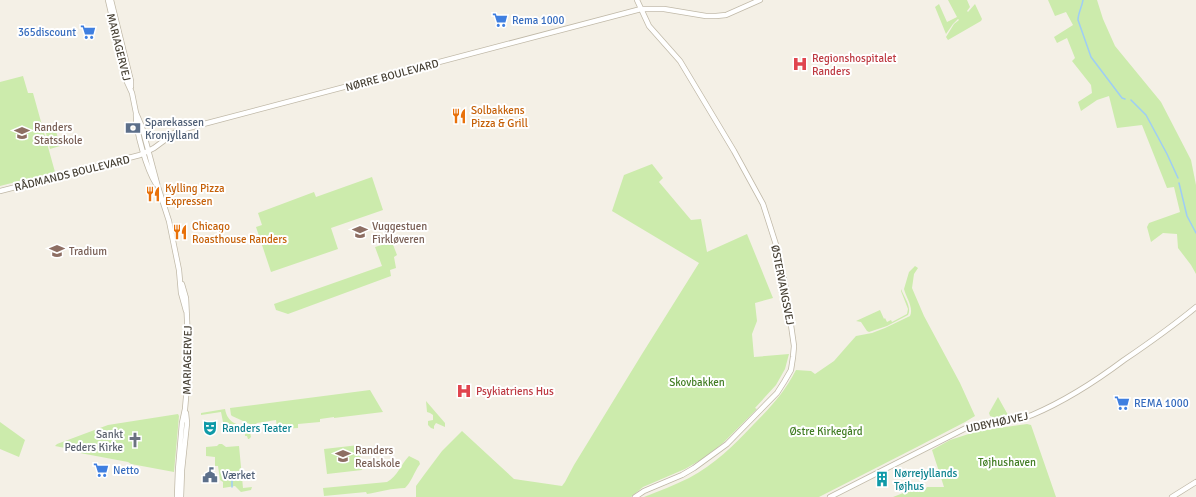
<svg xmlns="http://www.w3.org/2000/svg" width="1196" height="497" font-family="Signika,sans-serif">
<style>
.green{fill:#ccebac}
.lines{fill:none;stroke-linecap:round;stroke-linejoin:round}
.stream{stroke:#9ecdf5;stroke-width:1.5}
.tertiary-casing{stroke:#c0b9a8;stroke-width:6}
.tertiary{stroke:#fff;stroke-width:4.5}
.labels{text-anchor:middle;stroke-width:4;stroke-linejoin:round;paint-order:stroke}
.shop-label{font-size:11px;fill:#366cbe;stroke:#fff;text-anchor:start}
.street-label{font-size:11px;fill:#474135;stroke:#fff}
.health-label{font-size:11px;fill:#be3a42;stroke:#fff;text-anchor:start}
.food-label{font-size:11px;fill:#c56008;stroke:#fff;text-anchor:start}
.service-label{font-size:11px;fill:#4e5e75;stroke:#fff;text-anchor:start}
.education-label{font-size:11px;fill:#785e54;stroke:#fff;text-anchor:start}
.park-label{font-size:11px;fill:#427d24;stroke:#fff}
.culture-label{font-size:11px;fill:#0d838f;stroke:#fff;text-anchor:start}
.worship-label{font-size:11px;fill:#5b616d;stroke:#fff;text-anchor:end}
</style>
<rect width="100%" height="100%" fill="#f4f0e6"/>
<path class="green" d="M948,0h19l3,7 -3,4 1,1 7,-8 7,15 -1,2 -33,19 -2,-3 8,-13 5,-4 -1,-1 -5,5 -7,10 -11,-27 4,-3 8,18 10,-5z
M1048,0h49l6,19 12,27 46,56 30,58 5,25v89l-5,-9 -13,-17 -1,-14 -14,-1 -12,9 -4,-15 2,-4 31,-11 -6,-25 -7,1 -25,-63 -25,3 -8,-32 -12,4 -16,11 -3,-9 14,-9 -1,-8 -19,-24 3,-3 -8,-20 -10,5 -3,-6 19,-12 -7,-13 -11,4z
M23,76l5,17h5l22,79 -55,14v-104z
M55,127l5,19 -10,3 -5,-20z
M652,164l11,14 -4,4 32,38 10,-1 6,33 40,-18 26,64 -18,5 2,18 -5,13 2,23 35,-3 -4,15 -9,16 -21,23 2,1 -34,34 -19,15 -19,11 -42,18 -12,10h-215v-11l8,-11 18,-24 20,-20 52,48 48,7 3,-4 9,-17 68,-111 57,-91 -87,-52 12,-36z
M372,177l11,33 -52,18 7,21 -67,23 -15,-45 6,-2 -4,-12 56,-21 2,5z
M392,242l5,13 -3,2 2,11 -6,2 1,6 -103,38 -12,-4 -2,-6 108,-38 -7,-19z
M915,266l3,2 -4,6 -2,14 12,28 36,67 15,33 -10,6 -48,25 -98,50h-175c15,-6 31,-12 45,-19 25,-13 45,-33 64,-53 17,-17 31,-32 43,-55l15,1 4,3 19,-13 14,-16 8,-9 16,-3 13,-5 25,-12c4,-8 -4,-19 -6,-27l5,-17z
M901,289c3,8 11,18 7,26l-21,11 -18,6 -2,-1 -6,-9 -5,-1 24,-11 4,9 1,-1 2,4 4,-2 1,2 15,-8 1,-5 -7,-18z
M370,390l13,22 -49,6v-1l-14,2v3l-22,2v4l-18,1 -3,-1 -1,-8 -19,3 -3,3 -22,-10 -1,-1 -1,-7z
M998,397l10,18 -1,3h-11l-6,-2 -1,-3z
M426,401l19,22v4l-9,-4 -2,3v3l-3,-1 -3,-3v-4l5,-1v-5l-3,-2 -3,-1z
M225,409c3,15 11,14 24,20l1,3 1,5 -2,2h-1l-1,-3h-2v-2h-3l-19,-12 -2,-10 -20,3v-2z
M178,414l1,2 -5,56 -43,-8 -3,-2 -48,-9 -5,-3 -20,-4 2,-2 51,-19z
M0,422l25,18 -6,17 -19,-8z
M1027,424l4,1 25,72h-163l18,-7h14l2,-3h17l-12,-37 18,-10 28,-9z
M219,444h3l4,3 13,-1 4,42 9,-1 -1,3 -10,2 -6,-6 -12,2v-6l-3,-2 -2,-14h-3v-9l-9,-1v-9l11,-1z
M359,445l3,25 -35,4 -3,-25z
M409,456l10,5 1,3c-6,8 -9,19 -15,24 -12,0 -26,4 -38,6l-1,-2 -42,4 -1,-8 64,-6c11,-6 14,-18 22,-26z"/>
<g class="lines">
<path class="stream" d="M1083,0c-1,7 -5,13 -5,20l13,37 31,41 3,1
M1131,100l15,15 21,39 11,24
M1179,183l8,33 9,17
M232,479l1,-7
M232,487v-7"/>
<g class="tertiary-casing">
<path id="tertiary" d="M108,0l19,82 5,11 4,20 6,14 16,60 11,34 10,49 2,23 5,18
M111,0l20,81v6
M136,113c-1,17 11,57 20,71
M0,191l140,-36 14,-7 23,-17 464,-122h23l42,7h10l10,-1 34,-15
M177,497l1,-27 4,-47 3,-14 4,-47 -3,-64 -4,-14
M181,497l1,-27 5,-47 -1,-10
M635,497l9,-6 38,-16 12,-7 33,-24 50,-51 7,-11 7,-12 2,-13 1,-11 -9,-63 -7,-32 -15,-47 -29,-53 -54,-90 -31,-35 -12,-26
M830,497l136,-69c22,-7 45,-4 66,-13 33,-14 64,-34 92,-55 25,-17 49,-34 72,-53
M1172,497l24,-15"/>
</g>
<use href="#tertiary" class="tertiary"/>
</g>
<defs>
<g id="supermarket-bare" transform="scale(1.2)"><path d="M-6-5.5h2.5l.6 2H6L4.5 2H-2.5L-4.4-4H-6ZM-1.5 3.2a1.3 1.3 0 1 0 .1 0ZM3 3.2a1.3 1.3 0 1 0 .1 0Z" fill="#3f7fe0" stroke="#fff" stroke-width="2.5" paint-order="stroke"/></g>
<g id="hospital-bare" transform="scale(1.2)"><path d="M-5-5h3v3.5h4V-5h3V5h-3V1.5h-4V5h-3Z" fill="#e0444e" stroke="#fff" stroke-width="2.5" paint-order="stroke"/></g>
<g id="restaurant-bare" transform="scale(1.2)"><path d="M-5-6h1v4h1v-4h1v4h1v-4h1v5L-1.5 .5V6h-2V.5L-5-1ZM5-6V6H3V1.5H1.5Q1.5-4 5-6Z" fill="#e8710a" stroke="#fff" stroke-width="2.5" paint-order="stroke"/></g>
<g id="bank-bare" transform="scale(1.2)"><path d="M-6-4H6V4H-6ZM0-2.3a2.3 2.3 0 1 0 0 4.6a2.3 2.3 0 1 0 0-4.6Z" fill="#5c6f8a" stroke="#fff" stroke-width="2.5" paint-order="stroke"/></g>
<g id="school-bare" transform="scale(1.2)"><path d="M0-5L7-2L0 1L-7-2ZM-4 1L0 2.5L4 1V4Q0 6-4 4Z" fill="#8d6e63" stroke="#fff" stroke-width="2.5" paint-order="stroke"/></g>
<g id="university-bare" transform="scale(1.2)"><path d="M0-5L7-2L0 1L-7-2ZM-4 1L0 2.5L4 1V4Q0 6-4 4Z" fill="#8d6e63" stroke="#fff" stroke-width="2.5" paint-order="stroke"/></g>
<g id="theatre-bare" transform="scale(1.2)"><path d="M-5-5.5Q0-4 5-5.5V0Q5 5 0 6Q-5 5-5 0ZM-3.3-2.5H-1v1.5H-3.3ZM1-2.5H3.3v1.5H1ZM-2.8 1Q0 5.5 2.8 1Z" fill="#0f9aa8" stroke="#fff" stroke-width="2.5" paint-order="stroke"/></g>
<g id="church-bare" transform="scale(1.2)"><path d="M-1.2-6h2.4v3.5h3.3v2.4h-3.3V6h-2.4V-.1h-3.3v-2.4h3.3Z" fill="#6b7280" stroke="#fff" stroke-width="2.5" paint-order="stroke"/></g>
<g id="civic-bare" transform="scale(1.2)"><path d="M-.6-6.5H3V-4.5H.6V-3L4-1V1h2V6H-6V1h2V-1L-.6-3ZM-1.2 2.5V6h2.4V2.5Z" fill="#5c6f8a" stroke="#fff" stroke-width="2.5" paint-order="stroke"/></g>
<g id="building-bare" transform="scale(1.2)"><path d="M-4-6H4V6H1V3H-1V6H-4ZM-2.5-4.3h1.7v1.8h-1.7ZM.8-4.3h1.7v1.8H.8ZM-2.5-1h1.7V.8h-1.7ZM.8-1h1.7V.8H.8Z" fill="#0f9aa8" stroke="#fff" stroke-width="2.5" paint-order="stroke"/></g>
</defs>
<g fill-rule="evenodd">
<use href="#supermarket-bare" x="500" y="20"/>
<use href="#supermarket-bare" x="88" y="32"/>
<use href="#hospital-bare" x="800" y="64"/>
<use href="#restaurant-bare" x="459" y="116"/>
<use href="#bank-bare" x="133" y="128"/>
<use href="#school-bare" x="22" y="133"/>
<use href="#restaurant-bare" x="153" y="194"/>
<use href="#restaurant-bare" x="180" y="232"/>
<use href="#school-bare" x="360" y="232"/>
<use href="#university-bare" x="57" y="251"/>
<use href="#hospital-bare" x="464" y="391"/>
<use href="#supermarket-bare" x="1122" y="403"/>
<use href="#theatre-bare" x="210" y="428"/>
<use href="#church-bare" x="135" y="440"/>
<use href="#school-bare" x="343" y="456"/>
<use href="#supermarket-bare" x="101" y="470"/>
<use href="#civic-bare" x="210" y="475"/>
<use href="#building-bare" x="882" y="479"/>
</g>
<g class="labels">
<g class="shop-label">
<text x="512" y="24">Rema 1000</text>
<text x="76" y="36" text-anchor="end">365discount</text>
<text x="1134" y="407">REMA 1000</text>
<text x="113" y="474">Netto</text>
</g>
<g class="street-label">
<text transform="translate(119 47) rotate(76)" y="4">MARIAGERVEJ</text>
<text transform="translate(392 75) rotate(-15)" y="4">NØRRE BOULEVARD</text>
<text transform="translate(72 173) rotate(-14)" y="4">RÅDMANDS BOULEVARD</text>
<text transform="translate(783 285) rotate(79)" y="4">ØSTERVANGSVEJ</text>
<text transform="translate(187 360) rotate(-89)" y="4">MARIAGERVEJ</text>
<text transform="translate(997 422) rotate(-12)" y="4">UDBYHØJVEJ</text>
</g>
<g class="health-label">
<text x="812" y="62">Regionshospitalet<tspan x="812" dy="13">Randers</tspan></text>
<text x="476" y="395">Psykiatriens Hus</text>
</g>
<g class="food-label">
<text x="471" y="114">Solbakkens<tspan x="471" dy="13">Pizza &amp; Grill</tspan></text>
<text x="165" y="192">Kylling Pizza<tspan x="165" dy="13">Expressen</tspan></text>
<text x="192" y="230">Chicago<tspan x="192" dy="13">Roasthouse Randers</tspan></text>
</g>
<g class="service-label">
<text x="145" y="126">Sparekassen<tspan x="145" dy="13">Kronjylland</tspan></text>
<text x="222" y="479">Værket</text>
</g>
<g class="education-label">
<text x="34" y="131">Randers<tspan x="34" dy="13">Statsskole</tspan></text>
<text x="372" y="230">Vuggestuen<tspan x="372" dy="13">Firkløveren</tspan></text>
<text x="69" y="255">Tradium</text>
<text x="355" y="454">Randers<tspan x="355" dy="13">Realskole</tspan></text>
</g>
<g class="park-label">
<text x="697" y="386">Skovbakken</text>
<text x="826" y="435">Østre Kirkegård</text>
<text x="1007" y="466">Tøjhushaven</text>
</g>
<g class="culture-label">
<text x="222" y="432">Randers Teater</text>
<text x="894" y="477">Nørrejyllands<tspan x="894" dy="13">Tøjhus</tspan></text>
</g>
<g class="worship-label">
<text x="123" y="438">Sankt<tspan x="123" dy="13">Peders Kirke</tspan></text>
</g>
</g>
</svg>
